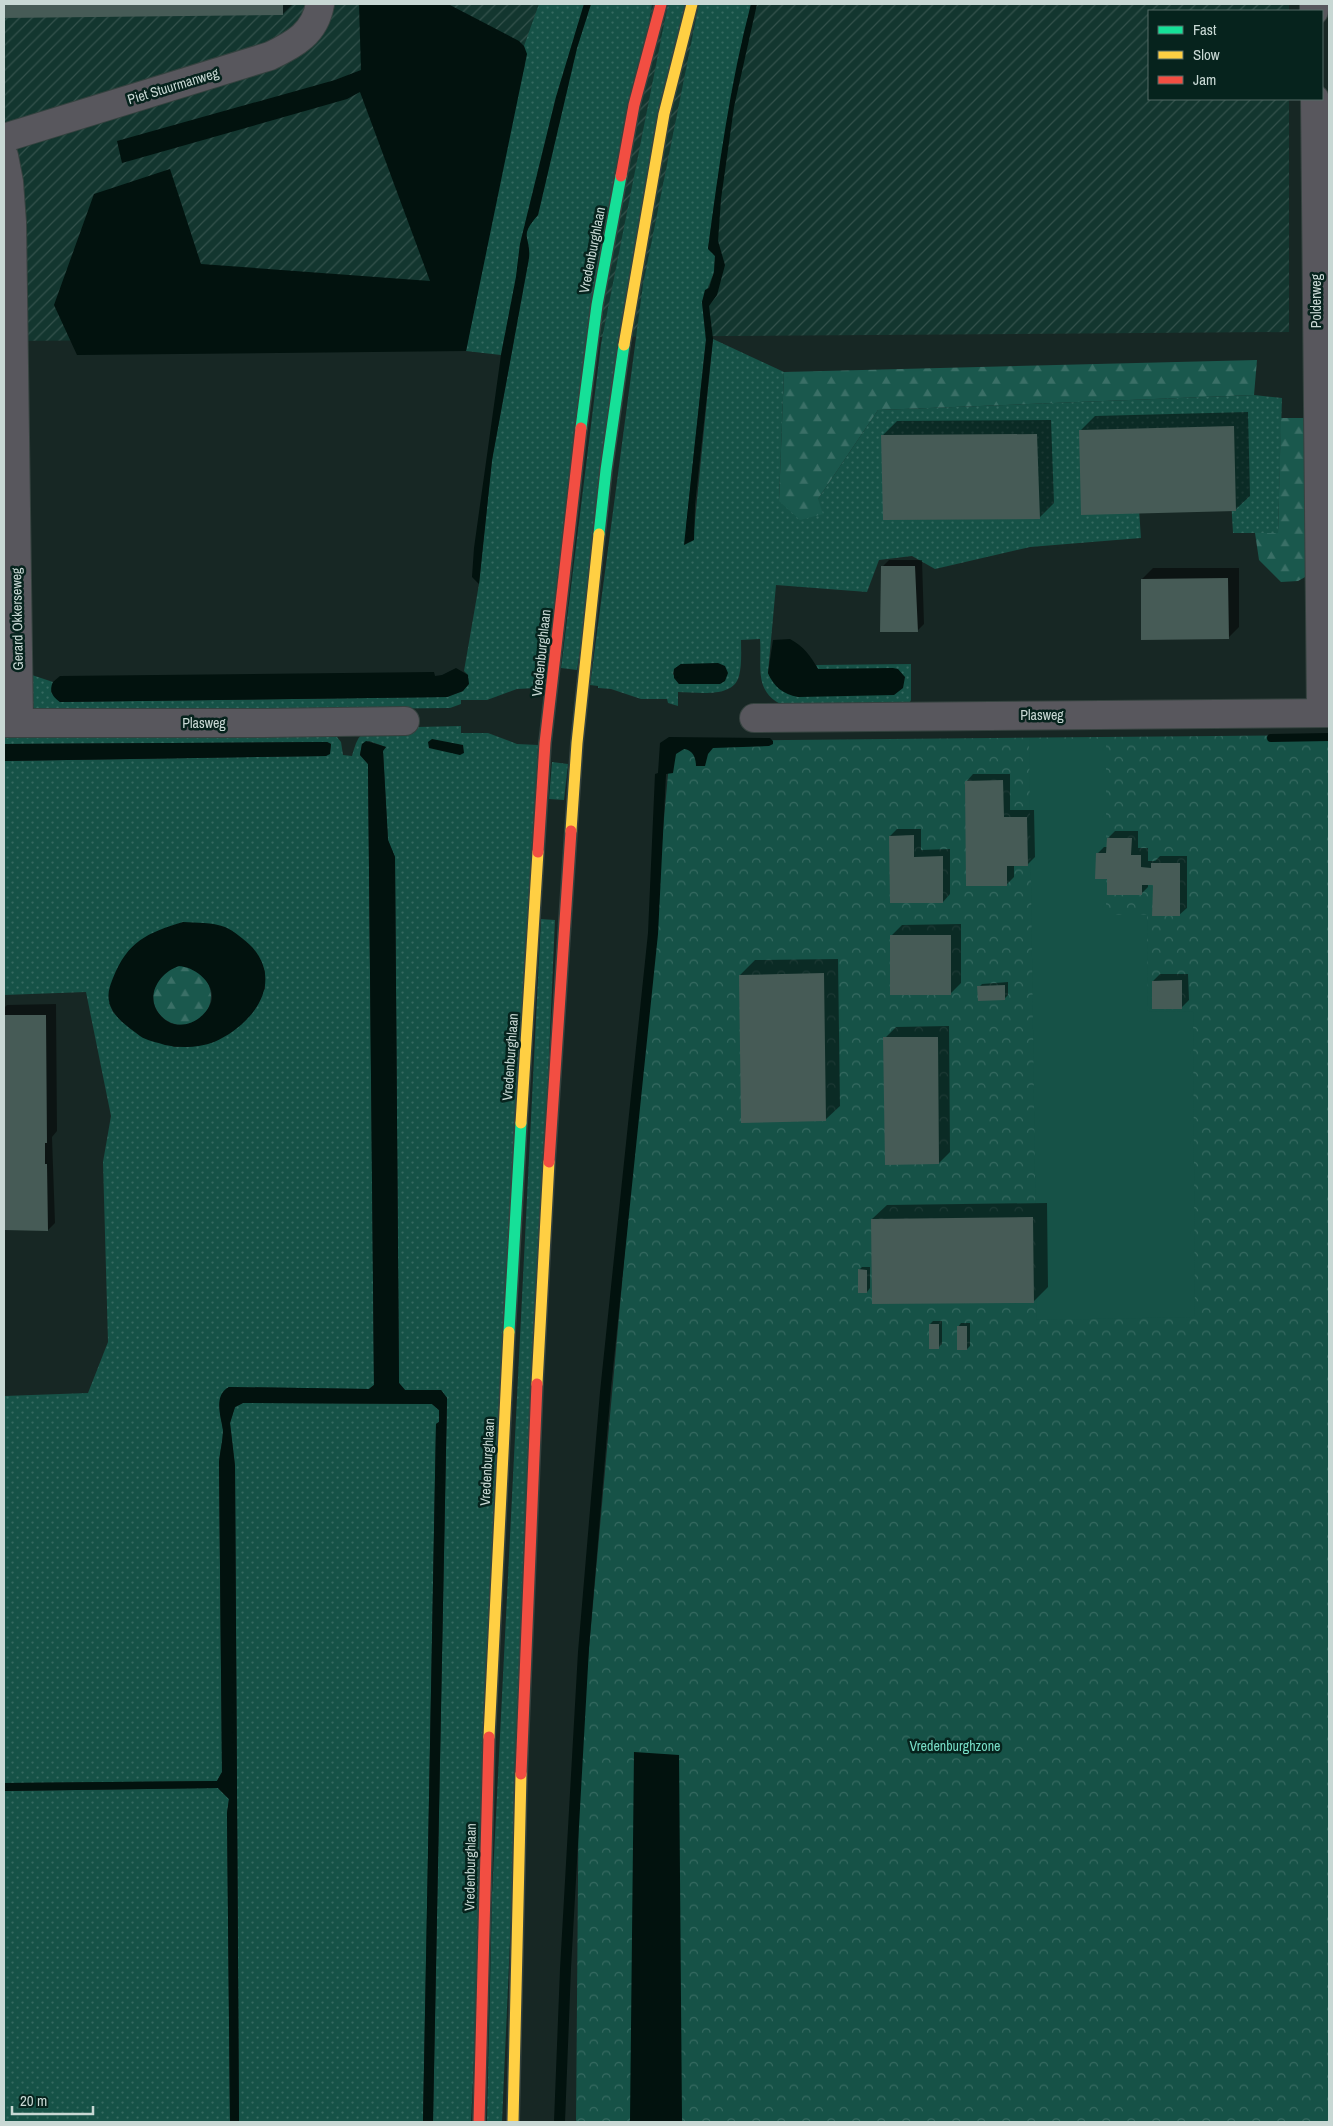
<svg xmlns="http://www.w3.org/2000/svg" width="1333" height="2126" font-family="'Archivo Narrow',sans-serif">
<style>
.industrial{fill:url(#industrial-furrows)}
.grass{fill:url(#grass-dots);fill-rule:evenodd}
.forest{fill:url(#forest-firs)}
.park{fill:url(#park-crowns)}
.garden{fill:#165247}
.water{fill:#02120e;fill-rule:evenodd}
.shadow{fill:#0007}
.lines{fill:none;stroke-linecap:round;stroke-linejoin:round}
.stream{stroke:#02120e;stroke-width:8}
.building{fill:#465b56}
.street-casing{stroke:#35423f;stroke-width:30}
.fast-casing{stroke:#35423f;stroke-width:14}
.slow-casing{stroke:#35423f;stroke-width:14}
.jam-casing{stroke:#35423f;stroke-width:14}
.street{stroke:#58575d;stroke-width:28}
.fast{stroke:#16e098;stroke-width:11}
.slow{stroke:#ffcf43;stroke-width:11}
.jam{stroke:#f24e42;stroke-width:11}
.labels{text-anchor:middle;stroke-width:5;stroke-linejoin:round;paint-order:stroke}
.street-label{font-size:14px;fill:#c8d8d4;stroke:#06231d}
.park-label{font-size:14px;fill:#78dec7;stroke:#06231d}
</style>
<defs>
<pattern id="industrial-furrows" width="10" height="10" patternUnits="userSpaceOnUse" patternTransform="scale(1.25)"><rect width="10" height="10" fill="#13362f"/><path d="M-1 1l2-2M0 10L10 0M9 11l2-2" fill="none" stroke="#34524c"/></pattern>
<pattern id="grass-dots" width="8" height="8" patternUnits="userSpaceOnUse" patternTransform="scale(1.25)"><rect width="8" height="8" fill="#165247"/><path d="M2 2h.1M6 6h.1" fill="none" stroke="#366a61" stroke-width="1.8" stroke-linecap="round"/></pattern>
<pattern id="forest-firs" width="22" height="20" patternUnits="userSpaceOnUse" patternTransform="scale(1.25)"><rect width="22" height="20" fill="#1a584d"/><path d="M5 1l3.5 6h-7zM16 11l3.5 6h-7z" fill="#3a6f66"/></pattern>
<pattern id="park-crowns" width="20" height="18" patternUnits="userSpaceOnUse" patternTransform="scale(1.25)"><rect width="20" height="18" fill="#165247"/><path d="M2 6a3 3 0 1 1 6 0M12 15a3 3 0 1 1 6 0" fill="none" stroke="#366a61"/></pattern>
</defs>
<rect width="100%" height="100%" fill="#172724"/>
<path class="industrial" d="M4,4h1285v7h-140v88h140v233l-1285,9z"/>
<path class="grass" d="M539,4h45l-28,93 -36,147 -4,33 -15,78 -35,-4 46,-231 13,-55 1,-11 -2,-8z
M591,4h61l-106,659 -8,-1 -2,26 -19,1 -30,11h-26v4l-11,4 -413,4 -8,-10v-28l24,8 -2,10 9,10 387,-5 16,-6 5,-16 -4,-4 15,-87 13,-124 37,-202c2,-22 -11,-21 9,-43l39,-167z
M668,4h17l-108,666 -16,-2 40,-324z
M699,4h52c-19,80 -32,162 -43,244l7,8 -1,16 -12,30 4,38 -20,187 7,13 20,-201 71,33 -5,129 39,-2 60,-89 376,-15 28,3 -4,135h-45l-3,-52h-93l4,57 -111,9 -95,22 -23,-13 -33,4 -12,32 -91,-7 -8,88c6,14 24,24 39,22l91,-26h-80l-2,-4 95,-1v36l-2,4 -124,2c-32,-13 -23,-39 -25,-67l-19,1c0,11 1,25 -2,36 -6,23 -42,16 -61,16v14l-10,-3 -1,-4h-26l-30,-10 -13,-1v-2l-8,-1 53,-400zM681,664l39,20h-41l-6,-10 1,-5z
M461,726v7h27l29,11 21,1 -67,1377h-38l14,-724 -6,-8h-36l-6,-7 -4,-526 -7,-17 -5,-90 3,-3 -17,-6 -7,3 -2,11 8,9 6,621 -5,4 -140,-2c-15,12 -8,28 -6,43 0,10 -3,22 -4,32l3,310 -5,9 -213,2v-387l84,-3 20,-51 -5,-180 8,-46 -25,-124 -82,3v-234l322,-5 4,-4 1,-8 -4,-2 -323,2v-12h329l8,10 2,13 9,1c4,-13 5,-21 19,-28zM258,955l7,17v17l-52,53 -17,4 -22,1 -52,-25 -9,-10 -4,-9z
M552,762l16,2 -4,36 -15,-1z
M541,919l14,1 -53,1202h-15l5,-227z
M243,1403l189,1 7,6v12l-3,2 -13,698h-184l-4,-656 -5,-43 5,-16z
M218,1788l11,11 -2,14 3,309h-226v-331z"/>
<path class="forest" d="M1257,360l-3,35 -376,15 -60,89 5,15 -23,6 -21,-19 5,-129z
M1281,418h27l-1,158 -9,5 -17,1 -22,-22 -4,-27h23z
M153 996a29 29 0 1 1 58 0a29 29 0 1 1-58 0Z"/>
<path class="park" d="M1329,735v1387h-753l3,-363 92,-1018z"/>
<path class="garden" d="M1029,739h77v176h41l1,97 45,-1 2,306 -158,3z"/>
<path class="water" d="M359,4h89l71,37 5,5 3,8 -61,297 -389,4 -23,-50 40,-111 76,-25 31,95 229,17 -70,-189 -13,7 -225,64 -5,-22 218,-61 26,-10z
M584,4h7l-14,44 -39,167c-20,22 -7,21 -9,43l-37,202 -13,124 -7,-7 2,-29 27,-193 15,-78 4,-33 36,-147z
M751,4h6l-23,103 -13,92 -3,42 7,24 -8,30 -8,11 4,33 -18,166 -1,35 -10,5 22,-205 -4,-38 3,-12 4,-2 5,-16 1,-16 -7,-7c11,-83 22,-165 43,-245z
M790,639c14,8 20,16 28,30l75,-1 5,1 7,8 -2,11 -9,7 -96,2c-15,-3 -24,-10 -30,-24l5,-33z
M718,663l7,3 3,7 -3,8 -5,3h-41l-5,-6v-9l7,-5z
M456,668l12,7 1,9 -6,7 -16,6 -387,5c-8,-5 -11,-12 -7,-20l7,-6 374,-4 1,4 7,-1z
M669,737l101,1 3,3v3l-4,2 -56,2 -5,6 -3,12h-9c0,-8 -3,-16 -12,-17l-8,5 -3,19 -7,1 -8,160 -47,454 -22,260 -18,320 -6,154h-11l6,-153 18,-317 22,-260 48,-459 7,-159 3,-1 2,-30z
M432,739l31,6 1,8 -4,2 -31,-7 -1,-6z
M366,741l20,6 -3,4 5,89 7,17 4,526 6,7h36l6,8 -14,724h-10l13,-698 3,-2v-12l-7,-6 -189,-1 -8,4 -5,16 5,43 4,656h-9l-3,-309 2,-14 -11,-11 -214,3v-8l213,-2 5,-9 -3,-310c1,-10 4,-22 4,-32 -2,-13 -10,-35 6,-43l140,2 5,-4 -6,-621 -8,-9 2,-11z
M327,742l4,2 -1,10 -4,2 -322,5v-17z
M183,922c13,1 29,0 42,5 9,4 20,13 27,20 33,37 -1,79 -38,95 -15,6 -34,6 -49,3 -8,-3 -18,-4 -25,-9 -9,-7 -21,-15 -27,-25 -7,-12 -5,-21 0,-33 15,-37 34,-45 70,-56zM179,966c17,1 40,20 31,39 -8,17 -33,28 -48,12 -19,-18 -4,-44 17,-51z
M634,1752l45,3 3,367h-52z"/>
<path class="shadow" d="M4,4h289l-10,10 -279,2z
M1248,412l2,84 -15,14 -155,-79 15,-15z
M1051,420l3,83 -15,15 -157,-82 15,-15z
M889,560h33l2,64 -7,7 -35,-64z
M1153,568h86v59l-11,11 -86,-59z
M973,774h37v36h24l1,47 -8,8h-13v12l-7,7 -41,-102z
M897,829h24v21l29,-1v45l-7,8 -53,-66z
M1115,831h23v17h10v13h7l5,-5h27v52l-8,7 -25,-31h-6v3l-7,7 -33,-16 -11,-24 7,-7h4v-9z
M961,924v59l-11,11 -59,-58 11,-11z
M838,959l2,147 -15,14 -85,-145 15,-15z
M1160,974h28l1,26 -7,7 -29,-26z
M1008,982v13l-3,3 -26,-11 3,-3z
M56,1004l1,127 -5,6 3,86 -7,7 -44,-1v-221l3,-3z
M949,1026l1,126 -11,11 -54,-125 11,-11z
M1047,1203l1,84 -15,15 -161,-83 15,-14z
M862,1267h8v21l-3,4 -8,-22z
M933,1321h9v23l-4,4 -8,-24z
M961,1323h9v23l-3,3 -9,-22z"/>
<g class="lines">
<path class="stream" d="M1271,738l58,-1"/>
</g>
<path class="building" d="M4,4h279v11l-279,3z
M1234,426l2,85 -155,4 -2,-85z
M1037,434l3,85 -157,1 -2,-85z
M881,566h34l3,66h-38z
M1228,578l1,61 -88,1v-61z
M1003,780l1,37h23l1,49h-21v20h-41l-1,-105z
M914,835v22l29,-1v47h-53l-1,-67z
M1107,838h25l-1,17h10v12l10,1v-5h29v53h-28l1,-31h-11v10h-35v-16h-12l1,-26h10z
M890,935h61v60h-61z
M824,973l2,148 -85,2 -2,-148z
M1182,980v29h-30v-28z
M1005,985v15l-27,1 -1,-15z
M4,1015h42l1,128h-2v21h2l1,67 -44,-1z
M883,1037h55l1,127 -54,1z
M1033,1217l1,86 -162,1 -1,-85z
M858,1269l9,1v23h-9z
M929,1324h10v25h-10z
M957,1326h10v24h-10z"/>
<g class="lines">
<g class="street-casing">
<path id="street" d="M1314,4v7
M1315,99l6,614
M4,138l266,-82c25,-12 45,-23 50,-52
M4,156l5,26 3,40 7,501
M754,718l575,-5
M4,723h261l140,-2"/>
</g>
<g class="fast-casing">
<path id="fast" d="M581,428l16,-123 24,-129
M599,534l7,-64 18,-125
M509,1332l12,-209"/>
</g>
<g class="slow-casing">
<path id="slow" d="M624,345l40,-231 28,-110
M571,831l6,-88 22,-209
M521,1123l17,-271
M537,1384l12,-222
M489,1737l20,-405
M513,2122l8,-348"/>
</g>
<g class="jam-casing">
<path id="jam" d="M621,176l13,-71 27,-101
M538,852l7,-109 36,-315
M549,1162l22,-331
M521,1774l16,-390
M479,2122l10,-385"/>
</g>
<use href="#street" class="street"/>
<use href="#fast" class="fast"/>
<use href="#slow" class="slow"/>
<use href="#jam" class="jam"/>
</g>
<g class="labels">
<g class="street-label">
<text transform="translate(173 86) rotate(-17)" y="5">Piet Stuurmanweg</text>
<text transform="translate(592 250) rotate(-79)" y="5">Vredenburghlaan</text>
<text transform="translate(1316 301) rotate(-90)" y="5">Polderweg</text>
<text transform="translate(17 619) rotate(-91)" y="5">Gerard Okkerseweg</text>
<text transform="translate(541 653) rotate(-84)" y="5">Vredenburghlaan</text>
<text x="1042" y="720">Plasweg</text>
<text x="204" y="728">Plasweg</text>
<text transform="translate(510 1057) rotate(-86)" y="5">Vredenburghlaan</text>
<text transform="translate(487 1462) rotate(-87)" y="5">Vredenburghlaan</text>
<text transform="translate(470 1867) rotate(-89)" y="5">Vredenburghlaan</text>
</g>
<g class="park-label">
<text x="955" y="1751">Vredenburghzone</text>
</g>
</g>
<rect width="1333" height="2126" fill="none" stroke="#c8d8d4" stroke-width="10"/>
<rect x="1148" y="10" width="175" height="90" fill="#06231d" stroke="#546b66"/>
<rect x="1158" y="26" width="25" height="8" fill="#16e098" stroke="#546b66"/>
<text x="1193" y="35" font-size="15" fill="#c8d8d4">Fast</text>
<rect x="1158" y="51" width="25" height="8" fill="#ffcf43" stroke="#546b66"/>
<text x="1193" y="60" font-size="15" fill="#c8d8d4">Slow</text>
<rect x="1158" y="76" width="25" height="8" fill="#f24e42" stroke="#546b66"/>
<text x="1193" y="85" font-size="15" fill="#c8d8d4">Jam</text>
<path d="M12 2106v8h81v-8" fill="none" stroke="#c8d8d4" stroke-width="2.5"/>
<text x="20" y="2106" font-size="15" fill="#c8d8d4" stroke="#06231d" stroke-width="4" paint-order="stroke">20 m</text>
</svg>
